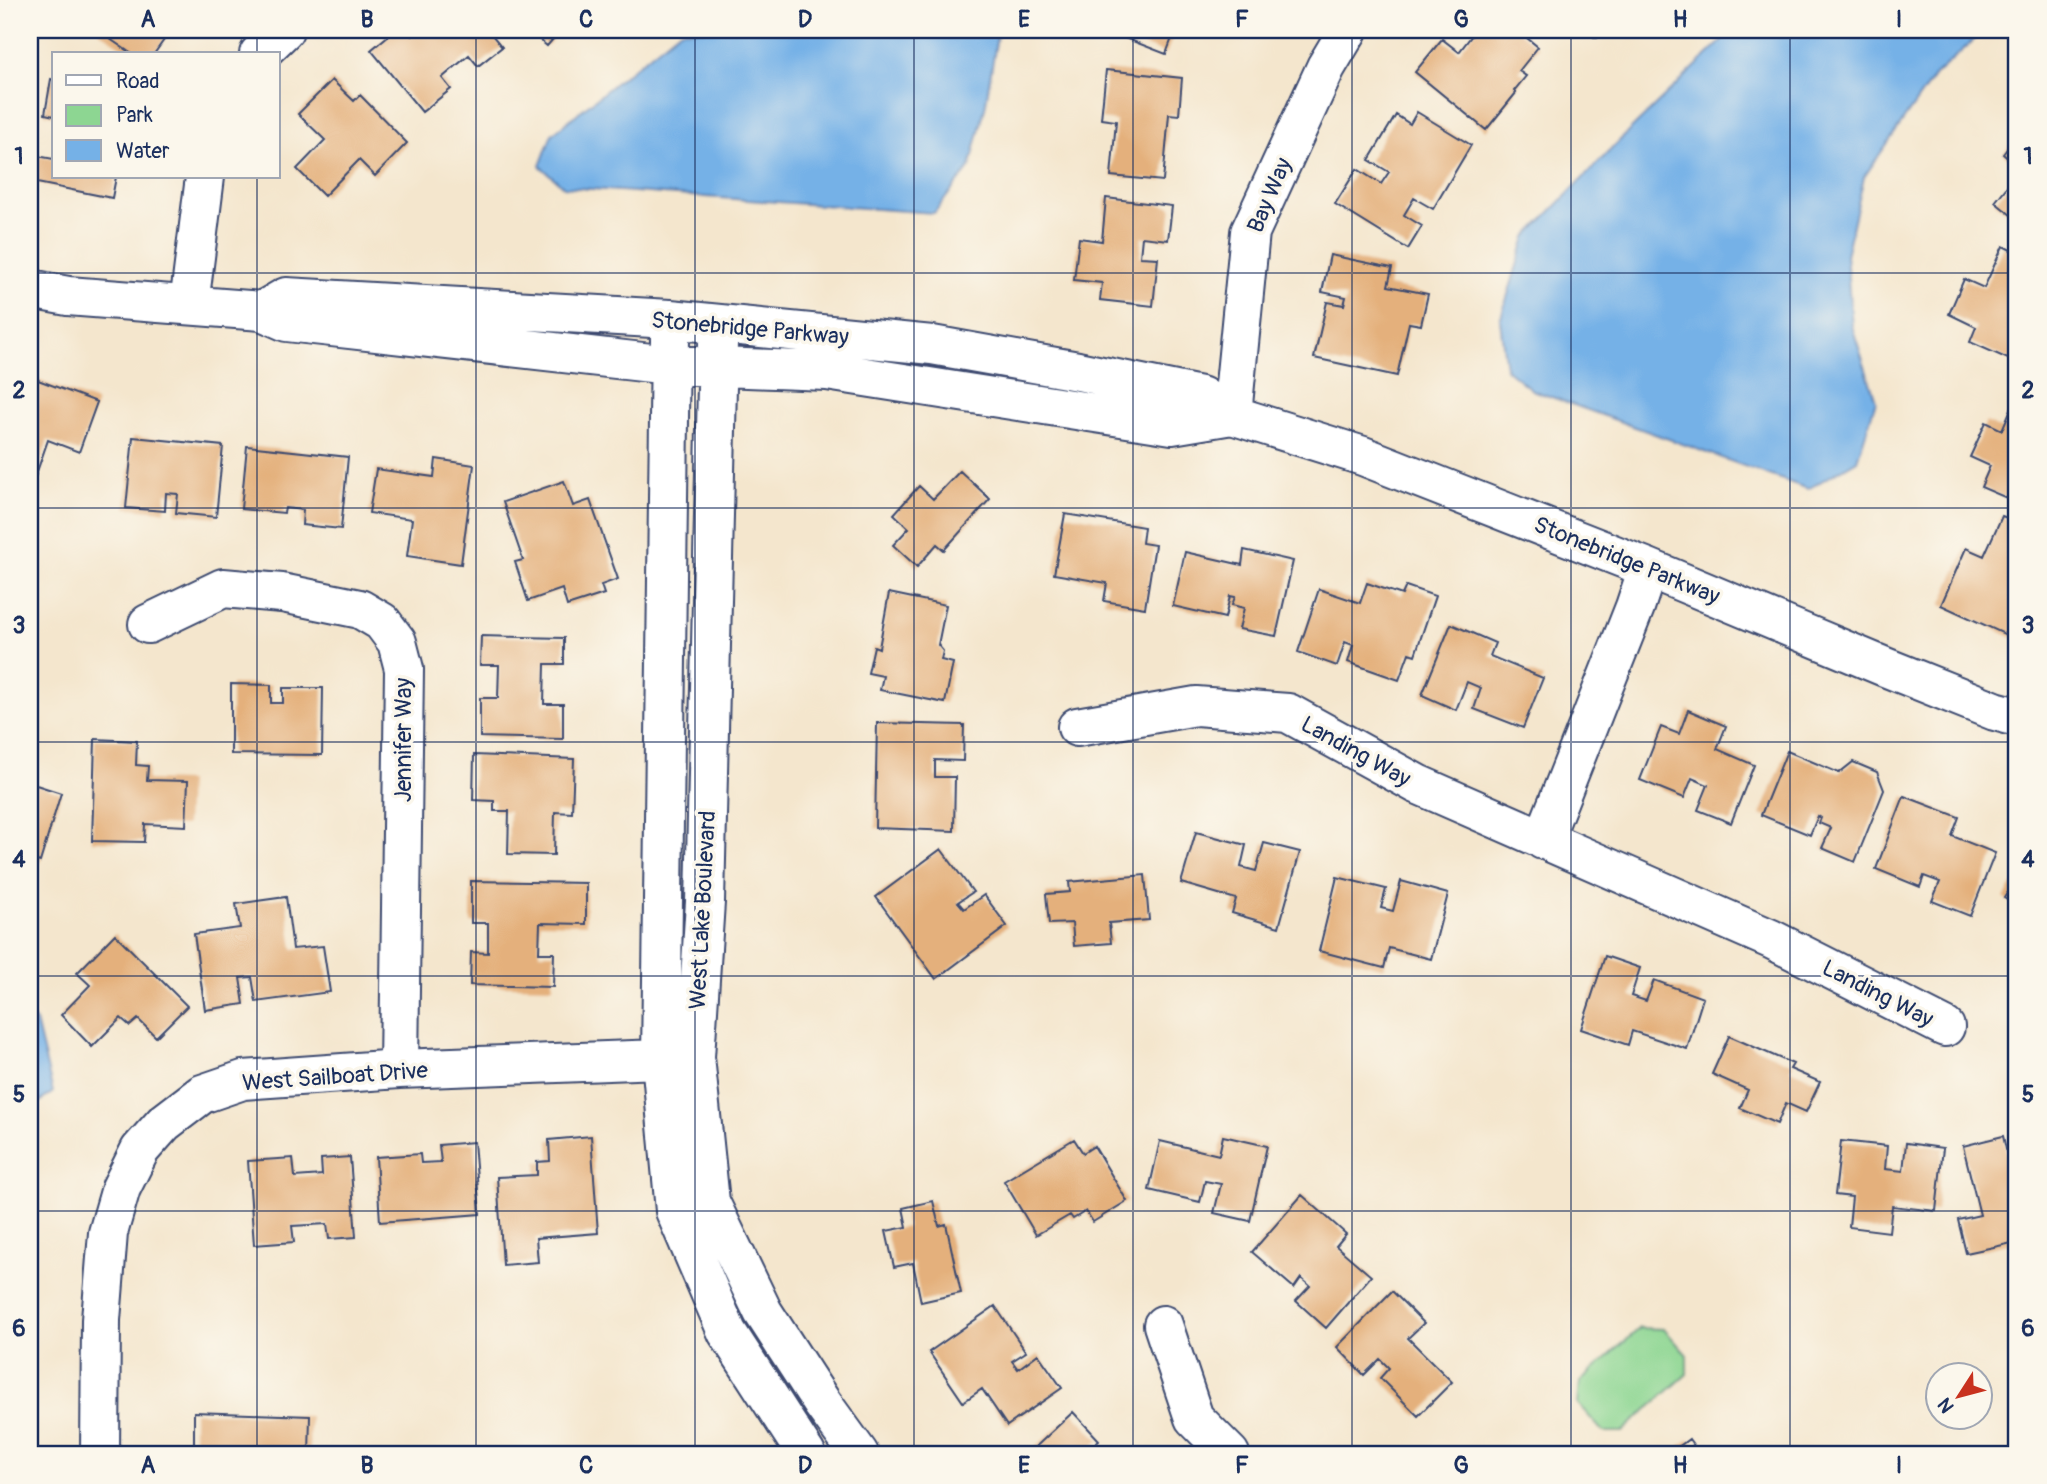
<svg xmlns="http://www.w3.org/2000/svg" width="2047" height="1484" font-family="Pangolin,sans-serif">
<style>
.green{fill:#8dd692;stroke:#548278;stroke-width:2}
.water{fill:#75b1e7;stroke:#4870a2;stroke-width:2}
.building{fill:#e4b07c}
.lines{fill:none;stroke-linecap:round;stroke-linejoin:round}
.minor-casing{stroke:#3c4a6f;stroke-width:42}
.minor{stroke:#fff;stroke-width:38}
.grid{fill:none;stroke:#1b2f5e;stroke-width:2;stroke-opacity:0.55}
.labels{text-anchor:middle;stroke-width:7;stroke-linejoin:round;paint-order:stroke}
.street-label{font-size:23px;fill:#1b2f5e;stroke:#fbf7ec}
.neatline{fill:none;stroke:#1b2f5e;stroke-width:2.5}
.grid-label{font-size:23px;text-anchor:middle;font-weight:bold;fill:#1b2f5e}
</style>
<rect width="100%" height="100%" fill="#fbf7ec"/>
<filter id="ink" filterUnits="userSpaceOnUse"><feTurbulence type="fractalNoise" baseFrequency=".0143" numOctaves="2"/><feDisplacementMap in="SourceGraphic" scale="14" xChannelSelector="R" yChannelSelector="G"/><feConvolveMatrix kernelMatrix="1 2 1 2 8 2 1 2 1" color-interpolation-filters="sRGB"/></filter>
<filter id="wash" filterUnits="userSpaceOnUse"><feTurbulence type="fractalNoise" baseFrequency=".00686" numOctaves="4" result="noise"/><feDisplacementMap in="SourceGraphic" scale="28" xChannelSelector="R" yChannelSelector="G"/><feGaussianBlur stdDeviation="1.57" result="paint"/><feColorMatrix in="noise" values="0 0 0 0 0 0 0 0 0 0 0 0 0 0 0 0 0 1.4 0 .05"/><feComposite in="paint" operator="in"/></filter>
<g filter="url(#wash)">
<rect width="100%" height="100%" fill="#f4e6cd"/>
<path class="green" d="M1640,1328l24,1 23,26v19l-65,58h-19l-25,-28 2,-22z"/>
<path class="water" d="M681,30h317l-13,78 -15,59 -36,46 -370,-26 -24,-21 12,-32z
M1733,30h252l-50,45 -71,102 -18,78 6,71 24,75 -19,59 -49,29 -276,-99 -26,-21 -6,-49 26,-83 99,-102z
M30,1015l6,7 17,70 -23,17z"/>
<g id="blocks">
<path class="building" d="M97,30h74l-17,24h-22z
M395,30h11l6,6 8,-6h68l14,17 -24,19 -9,-11 -27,23 9,11 -29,23 -51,-62z
M528,30h33l-14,16z
M1104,30h71l-9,24z
M1476,30h41l21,17 -19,24 7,5 -12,15 2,2 -30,37 -71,-58 27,-33 17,13z
M1594,30h43v7h-43z
M1106,70l76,8 -3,37 -10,-1 -6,67 -52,-5 5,-55 -15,-2z
M51,79l3,1v36l-9,-2z
M332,80l22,21 6,-6 47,48 -32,33 -16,-16 -35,36 -27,-27 28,-29 -27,-26z
M1417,112l54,33 -38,64 -19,-11 -10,17 18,11 -14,23 -73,-45 22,-35 24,15 8,-12 -20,-12 27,-45 14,9z
M2017,136v30l-14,-12z
M37,156l17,3v18h62l-4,21 -80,-16z
M2017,174v46l-22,-18z
M1106,198l66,8 -4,34 -26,-3 -2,20 18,1 -5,48 -53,-6 2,-17 -28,-3 5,-42 23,3z
M2003,246l14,7v110l-47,-21 6,-15 -27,-13 15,-35 20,9z
M1330,255l62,13 -4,18 40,8 -7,31 -12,-2 -12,53 -83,-18 13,-56 17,3 2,-8 -24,-5z
M30,377l67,25 -18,50 -31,-12 -14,40 -4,-2z
M2017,395v85l-8,19 -28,-12 9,-21 -20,-9 16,-35 16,8z
M133,437l90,9 -7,71 -40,-4 2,-19 -12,-1 -1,18 -39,-3z
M247,446l101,11 -7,72 -39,-4 1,-15 -18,-2 -1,5 -43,-4z
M436,459l38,6 -13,99 -54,-8 5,-37 -43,-6 7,-44 58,8z
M960,471l30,28 -46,51 -7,-6 -20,23 -24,-22 16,-17 -15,-14 25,-28 14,13z
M564,481l9,25 17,-6 28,79 -17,6 3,9 -37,12 -5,-17 -34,12 -13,-39 8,-2 -20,-58z
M1065,514l79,13 -2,16 13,2 -10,63 -41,-7 3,-18 -53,-9z
M2002,516l15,6v111l-2,6 -74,-34 25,-57 18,8z
M1244,550l49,11 -17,75 -37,-7 5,-21 -12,-3 3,-8 -5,-1 -5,22 -52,-12 12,-54 57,13z
M30,560h5l-3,38h-2z
M1367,583l35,12 4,-9 29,10 -20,59 -6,-2 -10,27 -51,-18 5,-17 -8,-3 -8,24 -39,-14 21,-63 41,14z
M889,593l57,12 -8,40 5,6 -2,9 12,3 -8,40 -65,-13 3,-14 -15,-3 6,-27 5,2z
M1451,624l44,19 -5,13 53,22 -20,50 -49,-19 7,-21 -14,-6 -11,28 -34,-15z
M481,636l83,2v26h-19l-1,40h19v35l-83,-2v-39h18l1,-33h-19z
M231,684l40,1v18h12v-15h40l-1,67 -91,-1z
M1688,710l38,16 -9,23 37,16 -23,58 -33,-13 10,-25 -16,-7 -8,20 -44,-18 21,-53 18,7z
M877,723l87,2 -1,36 -28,-1v17h20l-1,54 -79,-3z
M95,739l42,2 -1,24 12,1 -1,14 41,1 -2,45 -41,-2 -1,18 -52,-1z
M1787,751l52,22 14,-11 24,10 7,18 -29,72 -33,-14 9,-20 -12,-5 2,-5 -3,-2 -8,19 -49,-20z
M474,755l100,4 -2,54 -17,-1 -1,43 -46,-1 1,-43h-15v-10l-21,-1z
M30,783l31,10 -21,69 -10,-3z
M1904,796l55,21 -7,19 43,17 -25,63 -38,-15 8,-19 -16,-6 -4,11 -44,-18z
M1196,832l50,13 -5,22 15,4 8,-28 36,9 -21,75 -47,-14 4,-14 -55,-16z
M941,849l32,43 -15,10 6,7 20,-14 23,31 -71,53 -60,-82z
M1145,875l4,45 -40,3 2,20 -37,3 -2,-23 -23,1 -3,-30 24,-2 -1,-10z
M1337,877l49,12 -5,19 12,3 8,-30 47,13 -17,65 -42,-11 -5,20 -65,-17z
M2017,878v28l-13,-8z
M471,881l115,2v41l-46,-1 -1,30h15l-1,34 -83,-2 1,-33 17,1v-30h-17z
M286,897l7,52 30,-3 7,46 -74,10 -4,-25 -12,1 4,26 -39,6 -11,-76 46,-6 -4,-24z
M115,934l72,72 -31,31 -18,-18 -8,7 -9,-8 -29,29 -31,-32 29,-30 -13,-12z
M1605,956l35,12 -9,28 15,5 8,-21 49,18 -16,51 -55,-18 -4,14 -47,-16z
M1729,1036l64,28 -3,5 30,13 -14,30 -20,-9 -9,21 -37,-16 8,-18 -36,-16z
M591,1136l7,97 -62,5 2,24 -35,3 -6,-88 40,-2v-13l13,-1 -1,-21z
M1223,1136l44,10 -17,75 -36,-8 7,-29 -16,-3 -5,21 -51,-12 11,-49 59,14z
M2003,1136l7,31 7,-1v49l-3,1 3,26 -51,11 -8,-33 22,-5 -17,-69z
M1074,1139l9,14 11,-7 33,55 -34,21 -7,-11 -13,8 -3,-4 -34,20 -32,-54z
M1841,1141l46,5 -2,23 18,2 3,-28 37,5 -7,63 -44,-5 -3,26 -40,-5 3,-30 -17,-2z
M474,1142l6,72 -100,8 -4,-65 44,-3 1,9 20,-1 -2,-17z
M350,1157l6,80 -27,2 -2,-15 -35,2 2,16 -40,3 -6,-84 45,-3 2,19 27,-2 -1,-16z
M1302,1195l44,39 -10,12 35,30 -45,52 -30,-27 14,-15 -9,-8 -7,10 -42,-36z
M933,1201l6,25 7,-2 15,69 -40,9 -8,-39 -19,4 -8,-36 21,-4 -4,-19z
M1392,1291l32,32 -16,15 44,44 -34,34 -38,-38 9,-10 -9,-9 -16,16 -27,-28z
M995,1306l31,46 -14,9 6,8 20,-15 24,34 -55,38 -25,-37 -19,13 -34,-50z
M194,1412l116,4 -1,38h-128v-10h13z
M1073,1412l26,28 -15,14h-56z
M1689,1439l11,15h-31z"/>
</g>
</g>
<g filter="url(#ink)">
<use href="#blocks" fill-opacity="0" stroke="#3c4a6f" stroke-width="2"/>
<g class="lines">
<g class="minor-casing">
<path id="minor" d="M259,54l25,-24
M30,289l38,7 194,15 25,11 382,43 158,6 345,54 60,-10
M189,305l16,-128
M262,311l24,-14 384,22 262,26 146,26 123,25 31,19 131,41 285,112 237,99 110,44 22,6
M670,339l-9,721 14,151 52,121 79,122
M718,343l-13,559 -10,155 15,145 53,110 59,91 37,51
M1232,415l18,-183 76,-165 22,-37
M148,624l75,-36 59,5 78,16 22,13 15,20 7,27 -5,400
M1077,727l119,-21 92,7 129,71 354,155 174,88
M1543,840l92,-233 13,-39
M1163,1325l31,93 36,36
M100,1454l1,-134 7,-87 13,-45 19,-38 24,-27 38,-29 41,-14 156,-11 287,-11"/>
</g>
<use href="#minor" class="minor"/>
</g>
</g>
<path class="grid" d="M257,30v24M476,30v1424M695,30v1424M914,30v1424M1133,30v1424M1352,30v1424M1571,30v1424M1790,30v1424M257,177v1277M30,273h1987M30,508h1987M30,742h1987M30,976h1987M30,1211h1987"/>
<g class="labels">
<g class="street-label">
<text transform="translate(1269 195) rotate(-67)" y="8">Bay Way</text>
<text transform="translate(750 328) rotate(5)" y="8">Stonebridge Parkway</text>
<text transform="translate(1627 560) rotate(22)" y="8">Stonebridge Parkway</text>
<text transform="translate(403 740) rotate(-90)" y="8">Jennifer Way</text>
<text transform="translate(1356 751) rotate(29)" y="8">Landing Way</text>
<text transform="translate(702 910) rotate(-87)" y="8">West Lake Boulevard</text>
<text transform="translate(1878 993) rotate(27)" y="8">Landing Way</text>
<text transform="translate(335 1076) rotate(-4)" y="8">West Sailboat Drive</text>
</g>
</g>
<rect width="2047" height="1484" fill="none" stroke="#fbf7ec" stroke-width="77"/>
<rect x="52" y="52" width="228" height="126" fill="#fbf7ec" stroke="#a1a7b3" stroke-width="2"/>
<rect x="66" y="75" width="35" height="10" fill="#ffffff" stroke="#a1a7b3" stroke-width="2"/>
<text x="116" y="88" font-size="21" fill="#1b2f5e">Road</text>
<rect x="66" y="105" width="35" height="21" fill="#8dd692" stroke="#a1a7b3" stroke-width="2"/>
<text x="116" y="122" font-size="21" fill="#1b2f5e">Park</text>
<rect x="66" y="140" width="35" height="21" fill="#75b1e7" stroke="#a1a7b3" stroke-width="2"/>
<text x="116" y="158" font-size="21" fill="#1b2f5e">Water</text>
<g transform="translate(1959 1396) rotate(234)"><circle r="33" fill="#fbf7ec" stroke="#a1a7b3" stroke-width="2"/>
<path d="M0-5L12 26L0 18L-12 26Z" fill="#c8321e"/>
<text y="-10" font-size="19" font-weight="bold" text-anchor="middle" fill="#1b2f5e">N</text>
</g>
<rect x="38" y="38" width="1970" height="1408" class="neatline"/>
<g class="grid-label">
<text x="148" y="27">A</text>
<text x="367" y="27">B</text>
<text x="586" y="27">C</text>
<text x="805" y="27">D</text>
<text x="1024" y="27">E</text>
<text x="1242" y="27">F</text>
<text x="1461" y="27">G</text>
<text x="1680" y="27">H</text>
<text x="1899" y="27">I</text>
<text x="19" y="164">1</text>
<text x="2028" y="164">1</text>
<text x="19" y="398">2</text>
<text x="2028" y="398">2</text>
<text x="19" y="633">3</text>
<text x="2028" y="633">3</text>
<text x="19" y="867">4</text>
<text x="2028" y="867">4</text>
<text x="19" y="1102">5</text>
<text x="2028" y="1102">5</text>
<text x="19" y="1336">6</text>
<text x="2028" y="1336">6</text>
<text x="148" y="1473">A</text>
<text x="367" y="1473">B</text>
<text x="586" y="1473">C</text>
<text x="805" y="1473">D</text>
<text x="1024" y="1473">E</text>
<text x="1242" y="1473">F</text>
<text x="1461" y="1473">G</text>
<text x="1680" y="1473">H</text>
<text x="1899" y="1473">I</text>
</g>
</svg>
